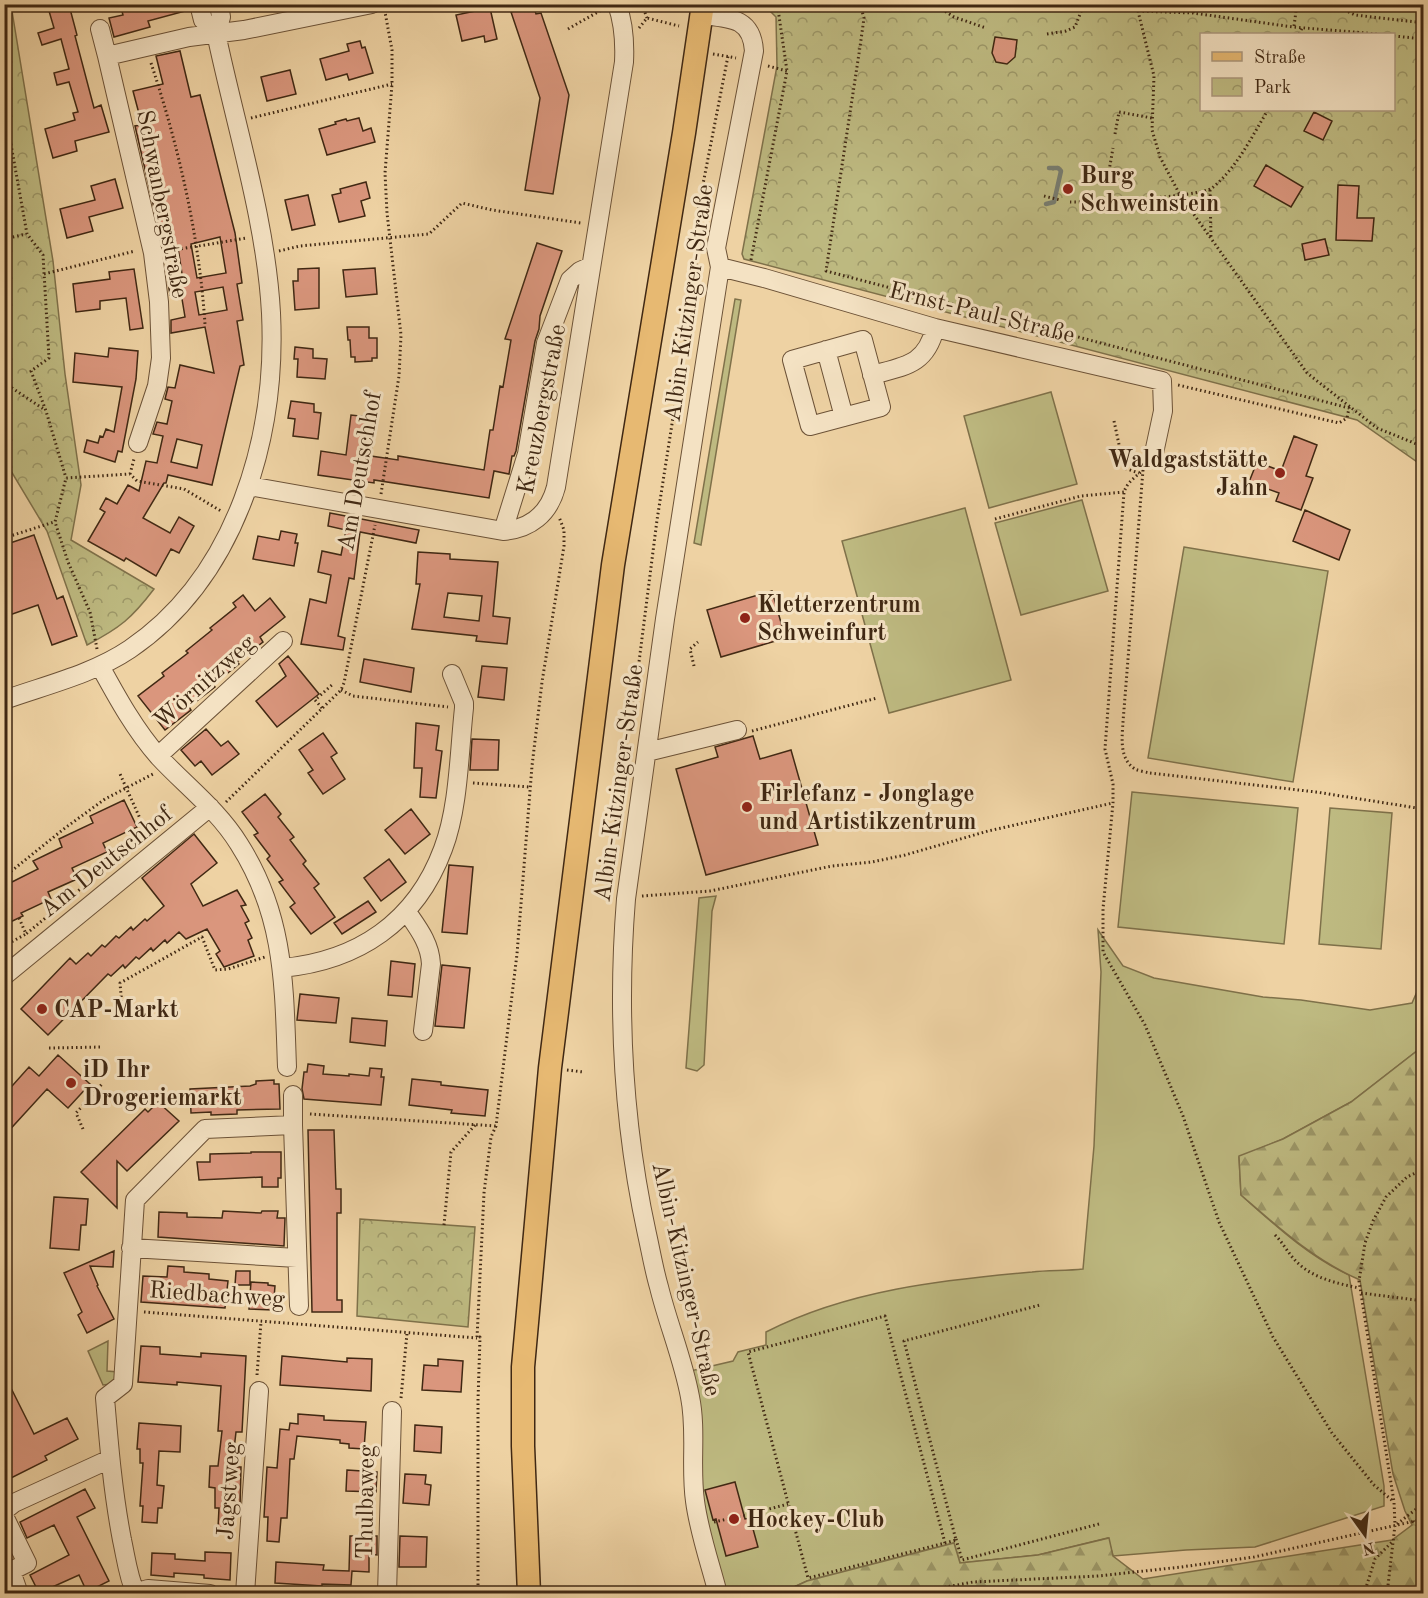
<svg xmlns="http://www.w3.org/2000/svg" width="1428" height="1598" font-family="'Old Standard TT',serif">
<style>
.green{fill:#beba81;stroke:#7f714a;stroke-width:1.5}
.forest{fill:url(#forest-firs);stroke:#7f714a;stroke-width:1.5}
.park{fill:url(#park-crowns);stroke:#7f714a;stroke-width:1.5;fill-rule:evenodd}
.lines{fill:none;stroke-linecap:round;stroke-linejoin:round}
.stream{stroke:#777d71;stroke-width:4.5}
.building{fill:#da967d;stroke:#402813;stroke-width:1.5;fill-rule:evenodd}
.minor-casing{stroke:#6c5237;stroke-width:20}
.major-casing{stroke:#402813;stroke-width:25}
.path{stroke:#402813;stroke-width:3;stroke-dasharray:1.5 3;stroke-linecap:butt}
.minor{stroke:#f4e2c3;stroke-width:18}
.major{stroke:#e7b972;stroke-width:22}
.poi-dot{fill:#8f2418;stroke:#f4e2c3;stroke-width:2}
.labels{text-anchor:middle;stroke-width:6;stroke-linejoin:round;paint-order:stroke}
.poi-label{font-size:24px;font-weight:bold;fill:#402813;stroke:#f4e2c3;text-anchor:start}
.street-label{font-size:24px;fill:#402813;stroke:#f4e2c3}
</style>
<defs>
<pattern id="forest-firs" width="22" height="20" patternUnits="userSpaceOnUse" patternTransform="scale(1.5)"><rect width="22" height="20" fill="#beba81"/><path d="M5 1l3.5 6h-7zM16 11l3.5 6h-7z" fill="#9c9768"/></pattern>
<pattern id="park-crowns" width="20" height="18" patternUnits="userSpaceOnUse" patternTransform="scale(1.5)"><rect width="20" height="18" fill="#beba81"/><path d="M2 6a3 3 0 1 1 6 0M12 15a3 3 0 1 1 6 0" fill="none" stroke="#9c9768"/></pattern>
</defs>
<rect width="100%" height="100%" fill="#eed2a3"/>
<filter id="stains"><feTurbulence type="fractalNoise" baseFrequency=".00333" numOctaves="4"/><feColorMatrix values="0 0 0 0 .2 0 0 0 0 .09 0 0 0 0 .02 0 0 0 .5 -.17"/></filter>
<radialGradient id="worn" r=".72"><stop offset=".6" stop-color="#630" stop-opacity="0"/><stop offset="1" stop-color="#630" stop-opacity=".3"/></radialGradient>
<path class="green" d="M735,299l6,1 -40,245 -7,-2z
M1051,392l26,92 -88,24 -25,-92z
M1082,500l26,91 -87,24 -26,-92z
M965,508l46,172 -122,33 -47,-172z
M1184,547l144,24 -35,211 -145,-24z
M1132,792l166,16 -14,136 -166,-17z
M1330,808l62,5 -11,136 -62,-5z
M716,896l-4,15 -8,154 -7,6 -11,-3 13,-170z
M1098,930l25,36 31,12 109,19 38,3 69,10 42,-7 11,-25v64l-5,8 -67,52 -68,37 -44,18 2,38c34,30 67,61 108,80l35,211v20l-129,41 -69,3 -73,6 -5,-18 -70,17 -78,8 -6,-20 -147,38 -26,12h-60l-11,-40 -24,-181 47,-11 5,-9 28,-7v-13c82,-42 176,-52 266,-60 17,-2 34,-1 51,-3l11,-123 7,-174z
M108,1341l-1,30 11,1 2,11 -17,2 -15,-34z"/>
<path class="forest" d="M1423,1042v551h-642l26,-12 147,-38 6,20 78,-8 71,-17 4,18 30,23 249,-39 20,-15 -7,-14 -12,-37 -33,-194c-46,-20 -81,-52 -119,-85l-2,-39 44,-17 68,-37 67,-52z"/>
<path class="park" d="M11,5l42,256 12,113 16,111 -10,55 83,49c-22,29 -34,39 -67,56l-40,-114 -42,-70 -1,-456z
M764,5h659v461l-66,-46 -613,-161 -2,-5 35,-188 -1,-49zM1202,34h192v76h-192z
M360,1219l115,8 -7,100 -111,-11z"/>
<g class="lines">
<path class="stream" d="M1046,204l8,-2 7,-31 -3,-3h-9"/>
</g>
<path class="building" d="M120,4h17l2,7 23,-7h26l1,6 -41,11 2,6 -36,10 -5,-19 14,-3z
M69,5l8,30 -2,1 19,72 7,-3 8,27 -34,9 2,10 -24,7 -8,-29 30,-9 -2,-7 5,-1 -9,-30 -12,3 -3,-12 15,-4 -8,-30 -19,6 -4,-12 16,-5 -5,-17z
M533,5l3,9 5,-1 28,82 -16,99 -28,-4 15,-92 -29,-86z
M490,8l7,31 -12,3 -1,-6 -22,5 -6,-26z
M995,37l22,3 -2,17 -8,7 -11,-2 -4,-9z
M360,41l2,7 3,-1 8,26 -24,7 -2,-6 -21,6 -6,-21 29,-8 -2,-7z
M180,51l11,46 9,-2 35,138 7,50 -5,1 6,36 -6,1 7,44 -4,1 -28,119 -44,-10 -2,8h-2l-21,35 27,15 9,-16 15,9 -15,27 -8,-4 -15,27 -30,-18 -2,3 -36,-20 17,-29 -5,-3 6,-11 11,6 11,-19 11,6 7,-30 11,2 6,-27 -10,-2 4,-12 10,2 5,-23 -7,-2 3,-12 7,1 5,-23 34,8 -9,-46 -34,6v-13l14,-3 -4,-24 -11,2 -2,-13 15,-2 -5,-32 -14,3 -29,-125 7,-1 -9,-34 30,-7 -7,-28zM220,237l6,36 -29,5 -6,-34zM223,287l4,23 -28,5 -4,-23zM177,439l25,6 -5,23 -26,-6z
M290,70l6,24 -29,7 -6,-24z
M1314,112l18,9 -9,19 -19,-9z
M359,118l4,13 8,-3 4,14 -48,13 -8,-26 17,-5 -1,-2 11,-3 1,2z
M1266,165l37,22 -12,20 -37,-21z
M115,179l8,29 -34,9 4,14 -26,7 -7,-29 35,-9 -4,-14z
M366,182l4,16 -9,3 4,15 -26,6 -7,-27 9,-2 -1,-4z
M1338,185l21,1 -2,32h17l-2,23 -36,-1z
M308,195l7,30 -23,5 -7,-30z
M1325,239l4,16 -24,5 -3,-16z
M537,243l25,8 -22,65 -1,13 -4,12 -19,110 -2,5h-2l-3,18 -15,-3 -5,27 -115,-18v3l-56,-8 3,-24 25,4 5,-40 17,2v6l6,1 -3,32 27,4v-4l86,14 6,-40h3l7,-44 3,1 8,-47 -6,-1z
M319,268v40l-24,2 -2,-29h5v-12z
M375,268l2,26 -31,3 -3,-27z
M134,269l9,59 -13,2 -4,-32 -26,3v8l-24,3 -3,-28 37,-5 -1,-7z
M347,327h22v11h8v20h-5v3l-17,1v-5h-4l-1,-17h-2z
M295,347l18,2v9l14,1 -2,20 -28,-2 1,-18h-4z
M109,348l29,3 -2,28 -14,73 -4,-1 -3,11 -31,-10 3,-12 11,3 2,-7 3,1 3,-8 8,3 8,-45 -49,-5 2,-29 33,4z
M291,401l23,3v8l7,1 -3,26 -25,-3 2,-17 -7,-1z
M1294,436l23,9 -11,31 7,2 -12,32 -25,-9 3,-8 -30,-11 8,-20 24,9z
M1305,510l45,20 -11,30 -46,-19z
M330,513l89,17 -3,13 -56,-11 -6,47 -5,-1 -11,58 7,2 -2,12 -42,-6 9,-45 16,4 5,-28 -13,-3 4,-21 19,4 5,-25 -18,-4z
M281,531l16,3 -2,9h3l-4,23 -41,-7 5,-23 21,4z
M34,535l23,64 6,-3 14,40 -25,9 -14,-40 -34,12v-72z
M418,552l32,2v5l48,3 -5,54 17,2 -3,26 -31,-3 1,-5 -65,-7 8,-45h-4zM448,593l34,3 -3,25 -35,-4z
M772,591l10,35 -6,2 3,12 -58,17 -14,-47z
M243,595l12,16 15,-13 15,19 -25,20 3,5 -26,20 2,2 -26,21 2,2 -26,20 2,3 -26,20 -27,-34 26,-20 -2,-3 26,-20 -2,-2 26,-21 -2,-2 26,-21 -3,-4z
M288,656l31,38 -42,33 -21,-26 30,-25 -7,-12z
M364,659l50,9 -3,24 -51,-10z
M482,666l25,2 -3,32 -26,-3z
M416,723l23,3 -3,24 6,1 -6,47 -16,-1 2,-29h-8z
M206,729l15,17 7,-5 11,13 -27,21 -11,-14 -6,5 -14,-16z
M323,733l14,20 -6,4 14,22 -22,15 -15,-21 5,-3 -14,-20z
M753,736l7,23 31,-9 27,95 -112,30 -30,-106 42,-12 -3,-10z
M472,739l27,1 -1,30h-28z
M265,794l16,20 -3,3 16,20 -4,3 16,21 -3,3 16,20 -5,4 21,29 -24,17 -21,-27 5,-4 -16,-21 4,-2 -16,-21 3,-3 -16,-21 4,-2 -16,-21z
M124,800l13,27 -34,16 4,9 -35,16 5,11 -29,13 3,7 -30,14 2,3 -19,9v-35l5,-3 -1,-3 30,-15 -5,-8 29,-14 -3,-8 34,-16 -3,-7z
M411,809l19,25 -25,20 -20,-24z
M194,834l23,29 -26,21 12,22 34,-16 9,15 -5,1 8,15 -4,2 7,15 -4,2 6,16 -30,11 -8,-13 4,-3 -13,-22 -21,10 -7,-7 -12,11 -2,-3 -12,11 -2,-3 -12,11 -3,-2 -11,11 -2,-3 -12,11 -3,-2 -60,61 -27,-26 49,-51 6,6 12,-11 3,3 11,-11 3,2 11,-11 3,2 12,-11 2,3 12,-11 2,2 17,-15 -22,-28z
M389,859l17,23 -25,19 -17,-23z
M449,865l24,2 -6,67 -25,-2z
M368,901l8,11 -34,22 -8,-11z
M391,961l24,3 -3,33 -24,-2z
M442,965l28,3 -6,60 -29,-2z
M300,994l39,4 -3,25 -39,-3z
M352,1018l35,3 -2,25 -35,-4z
M58,1055l32,29 -22,24 -21,-19 -43,47v-41l25,-28 10,9z
M308,1064l16,2 -1,8 26,2v-2l20,2 1,-8 12,1 -1,8h3l-3,28 -77,-6 -2,-10 2,-17h3z
M412,1079l29,3v3l47,5 -3,26 -34,-3 1,-3 -43,-5z
M274,1080v4h5l1,25 -43,1v4l-26,1v-3l-20,1 -1,-24 60,-3 6,-2v-3z
M158,1102l21,19 -52,50 -10,-10v47l-36,-36 64,-63 3,3z
M308,1130h26l2,59h5v24h-4v87h5v12h-30z
M251,1152h30v26h-3v9h-16v-10l-63,3 -2,-18h13v-8l41,-1z
M54,1197l34,2 -2,26h-5l-2,25 -29,-2z
M223,1211l38,2 1,-2h16l-1,7h8l-1,28 -126,-9 1,-25 28,1v4l35,1z
M114,1251l-1,16 -23,-1 8,19 -1,1 17,33 -27,14 -9,-18 4,-3 -18,-39z
M168,1266l16,1v5l25,2v5l19,2 -3,27 -84,-6 2,-26 24,1z
M236,1271h14v14h-15z
M251,1282l17,1v2l7,1 -2,24 -24,-1z
M141,1346l19,1v7l41,3v-4l45,3 -4,76h-6l-4,35h9l-1,41h-8l-1,20h-13l1,-20h-4v-20l-6,-1 1,-21h8l4,-35h-4l3,-45 -44,-4v3l-39,-3z
M282,1356l65,6v-4l25,1 -1,32 -91,-6z
M438,1359l25,2 -2,31 -39,-2 2,-25 14,1z
M4,1374l30,60 33,-16 11,21 -33,17 2,4 -36,18 -7,-13z
M298,1414l26,2v4l42,2 -2,27 -15,-1v-4l-9,-1v-3l-43,-4 -3,23h-4l-3,59h-6l-2,24 -12,-1 1,-24h-4l3,-50 10,1 3,-39 9,1 1,-7 8,1z
M139,1423l42,3 -1,26 -21,-1 -2,34 7,1 -2,22h-4l-1,15 -15,-1 1,-16h-3l3,-43h-3v-14h-3z
M415,1425l27,2 -1,26 -27,-2z
M347,1470l30,2 -1,20 -30,-1z
M405,1474l21,1 -1,9 6,1 -2,20 -26,-2z
M735,1482l10,37 5,-1 8,29 -32,9 -10,-37 -3,1 -8,-30z
M85,1489l10,19 -18,9 32,64 -22,11 -8,-17 -40,18 -9,-18 39,-20 -15,-30 -27,13 -7,-16z
M350,1536h27v19l-8,-1v18l-17,-1 -1,14 -29,-1v2l-47,-3 1,-21 48,3 -1,5 26,1z
M400,1536l27,1 -1,30h-27z
M205,1552l26,1 -1,27 -26,-2v-3l-30,-2v4l-23,-2 1,-22 23,1v5l30,2z"/>
<g class="lines">
<g class="minor-casing">
<path id="minor" d="M199,4l4,16 13,13
M701,15c28,3 51,2 53,36l-38,197 4,19 -55,352 -39,280c-9,112 -3,225 21,335 4,18 7,36 12,53 9,37 24,72 31,110 7,34 0,69 5,104 4,31 15,62 23,93
M100,29l7,27
M720,267l44,11 171,50 227,53 1,30 -9,42
M863,340l18,67 -71,19 -18,-66z
M826,350l18,67
M872,375c33,-9 54,-10 63,-47
M138,443l19,-57 4,-28 -2,-56 -6,-49 -46,-197 82,-19 55,-7 128,-26
M249,486l254,45c27,-2 46,-17 53,-44l68,-425c1,-20 0,-38 -7,-58
M503,531l24,-77 19,-111 24,-63 10,-9 11,-5
M100,666c17,31 35,64 59,91 27,29 59,53 80,87 46,72 45,141 48,223
M4,700c42,-15 89,-26 126,-51 107,-73 147,-212 141,-336 -5,-93 -36,-189 -55,-280l5,-16 -2,-13
M647,752l90,-22
M158,756l125,-115
M407,912c11,16 23,31 24,52l-8,67
M282,968c76,-7 134,-46 161,-119 16,-42 16,-96 21,-141v-5l-12,-29
M4,976l206,-169
M293,1095v30
M131,1248l166,10
M4,1511l10,-8 96,-44
M4,1516l23,47 -16,8 8,23
M131,1594l17,-5 62,5
M136,1594c-8,-17 -10,-36 -14,-54 -9,-47 -13,-94 -17,-142l18,-14 12,-184 70,-71 88,-4 6,181
M245,1594l14,-203
M387,1594l5,-183"/>
</g>
<g class="major-casing">
<path id="major" d="M529,1594l-6,-148v-79l27,-299 63,-503 71,-432 19,-129"/>
</g>
<path class="path" d="M543,4l12,4
M642,4l5,14
M860,4l4,14 -4,29 -34,224 523,137 -2,10 -8,5 -161,-38
M934,4l20,13 32,11
M1112,4l26,7 55,2 100,14 84,7
M1332,4l23,11 61,7h8
M1138,11l16,65 -2,54 8,27 20,38 127,178 70,55 47,19
M1193,13l2,-9
M1294,26l3,-22
M639,28l8,-10 32,8
M568,29l35,-20
M1047,34l19,-3 9,-4 9,-23
M1299,34l3,-6
M1394,36l30,3
M713,54l23,4
M151,63c28,85 48,172 54,261
M768,66l19,5
M4,118l6,21 17,95 16,21 6,103 -18,13 15,40 20,67
M251,118l141,-34
M1115,134l4,-22 33,6
M1109,171l4,-23
M1210,190l1,49
M1044,196l16,4
M1070,202c20,1 130,-5 142,-14 25,-20 40,-52 56,-78
M4,239l22,-5
M168,251l79,-13
M279,251l21,-5 129,-12 33,-31 30,7 89,13
M699,251l-6,-10 3,-21 32,-164
M751,260l36,-189 -9,-62 1,-5
M44,274l91,-23
M4,362v2
M4,385l2,-1 39,26
M1114,421l10,47 15,5
M1146,465c-7,12 -17,13 -22,27l-19,257 8,35v19l-10,106v43l42,73 38,91 36,106 54,115 59,96 42,52 20,17
M1143,470l-20,252c-1,15 -4,37 12,47 4,2 11,3 15,4l166,19 101,16
M130,474l4,-15
M381,494l18,-118 2,-41 -14,-122 -2,-40 7,-89v-34l-7,-38
M995,519l86,-23 43,-4
M4,538l50,-16
M97,649l-7,-37 -22,-50 -13,-40 11,-44 64,-4 7,7 47,8 37,22
M694,666l-4,-17 8,-7
M341,690l12,6 95,11
M322,708l-7,-8 18,-16
M752,731l125,-33
M473,783l57,4
M226,802l115,-112 3,-7 31,-158
M4,877l61,-49 40,-29 48,-25
M4,887l1,2
M642,896l68,-5 122,-25 40,-4 33,-7 83,-24 125,-28
M609,898h-4l34,-236 18,-142 42,-269
M19,918l7,16 121,-100 -27,-60
M4,946l22,-12
M122,1006l-2,-23 82,-46 13,33 13,-1 37,-12
M49,1048l53,-1
M567,1070l16,2
M310,1114l186,12
M83,1129l-7,-16 26,-29
M444,1225l7,-73 25,-28
M1275,1235c8,8 12,16 18,23 17,20 43,25 66,30
M1361,1293l63,8
M144,1312l333,26
M257,1375l4,-53
M401,1398l6,-65
M739,1517l49,-13
M1413,1521l11,10
M714,1522l14,-3
M1397,1524l27,-21
M956,1539l6,21 137,-36
M945,1543l-60,-227 -137,36 60,226 137,-35 11,-3 -52,-199 136,-36
M478,1594v-194l2,-63 -3,1 7,-145 7,-56 5,-11 21,-172 15,-188 10,-84 22,-136v-16l-5,-13
M909,1594l64,-12 125,-6 83,-9 73,-10 170,-38
M1364,1594l11,-35 17,-17
M1387,1594l8,-69 -1,-23 -35,-221 6,-38 8,-22 13,-24 21,-20 17,-8"/>
<use href="#minor" class="minor"/>
<use href="#major" class="major"/>
</g>
<g class="poi-dot">
<circle cx="1068" cy="189" r="6"/>
<circle cx="1280" cy="473" r="6"/>
<circle cx="745" cy="618" r="6"/>
<circle cx="747" cy="807" r="6"/>
<circle cx="42" cy="1009" r="6"/>
<circle cx="71" cy="1083" r="6"/>
<circle cx="734" cy="1519" r="6"/>
</g>
<g class="labels">
<g class="poi-label">
<text x="1080" y="183">Burg<tspan x="1080" dy="28">Schweinstein</tspan></text>
<text x="1268" y="467" text-anchor="end">Waldgaststätte<tspan x="1268" dy="28">Jahn</tspan></text>
<text x="757" y="612">Kletterzentrum<tspan x="757" dy="28">Schweinfurt</tspan></text>
<text x="759" y="801">Firlefanz - Jonglage<tspan x="759" dy="28">und Artistikzentrum</tspan></text>
<text x="54" y="1017">CAP-Markt</text>
<text x="83" y="1077">iD Ihr<tspan x="83" dy="28">Drogeriemarkt</tspan></text>
<text x="746" y="1527">Hockey-Club</text>
</g>
<g class="street-label">
<text transform="translate(163 204) rotate(79)" y="8">Schwanbergstraße</text>
<text transform="translate(688 303) rotate(-82)" y="8">Albin-Kitzinger-Straße</text>
<text transform="translate(982 312) rotate(14)" y="8">Ernst-Paul-Straße</text>
<text transform="translate(541 409) rotate(-79)" y="8">Kreuzbergstraße</text>
<text transform="translate(359 471) rotate(-80)" y="8">Am Deutschhof</text>
<text transform="translate(204 681) rotate(-42)" y="8">Wörnitzweg</text>
<text transform="translate(618 783) rotate(-82)" y="8">Albin-Kitzinger-Straße</text>
<text transform="translate(106 861) rotate(-39)" y="8">Am Deutschhof</text>
<text transform="translate(687 1279) rotate(77)" y="8">Albin-Kitzinger-Straße</text>
<text transform="translate(217 1294) rotate(4)" y="8">Riedbachweg</text>
<text transform="translate(228 1491) rotate(-86)" y="8">Jagstweg</text>
<text transform="translate(365 1502) rotate(-89)" y="8">Thulbaweg</text>
</g>
</g>
<rect width="1428" height="1598" fill="none" stroke="#eed2a3" stroke-width="24"/>
<rect x="6" y="6" width="1416" height="1586" fill="none" stroke="#402813" stroke-width="3"/>
<rect x="12" y="12" width="1404" height="1574" fill="none" stroke="#402813" stroke-width="1.5"/>
<rect x="1200" y="33" width="195" height="78" fill="#f4e2c3" stroke="#ac987d" stroke-width="1.5"/>
<rect x="1212" y="52" width="30" height="9" fill="#e7b972" stroke="#ac987d" stroke-width="1.5"/>
<text x="1254" y="63" font-size="18" fill="#402813">Straße</text>
<rect x="1212" y="78" width="30" height="18" fill="url(#park-crowns)" stroke="#ac987d" stroke-width="1.5"/>
<text x="1254" y="93" font-size="18" fill="#402813">Park</text>
<g transform="translate(1365 1535) rotate(165)" stroke="#f4e2c3" stroke-width="4.5" paint-order="stroke">
<path d="M0-4.5L10 22L0 15L-10 22Z" fill="#402813"/>
<text y="-9" font-size="16" font-weight="bold" text-anchor="middle" fill="#402813">N</text>
</g>
<rect width="100%" height="100%" filter="url(#stains)"/>
<rect width="100%" height="100%" fill="url(#worn)"/>
</svg>
